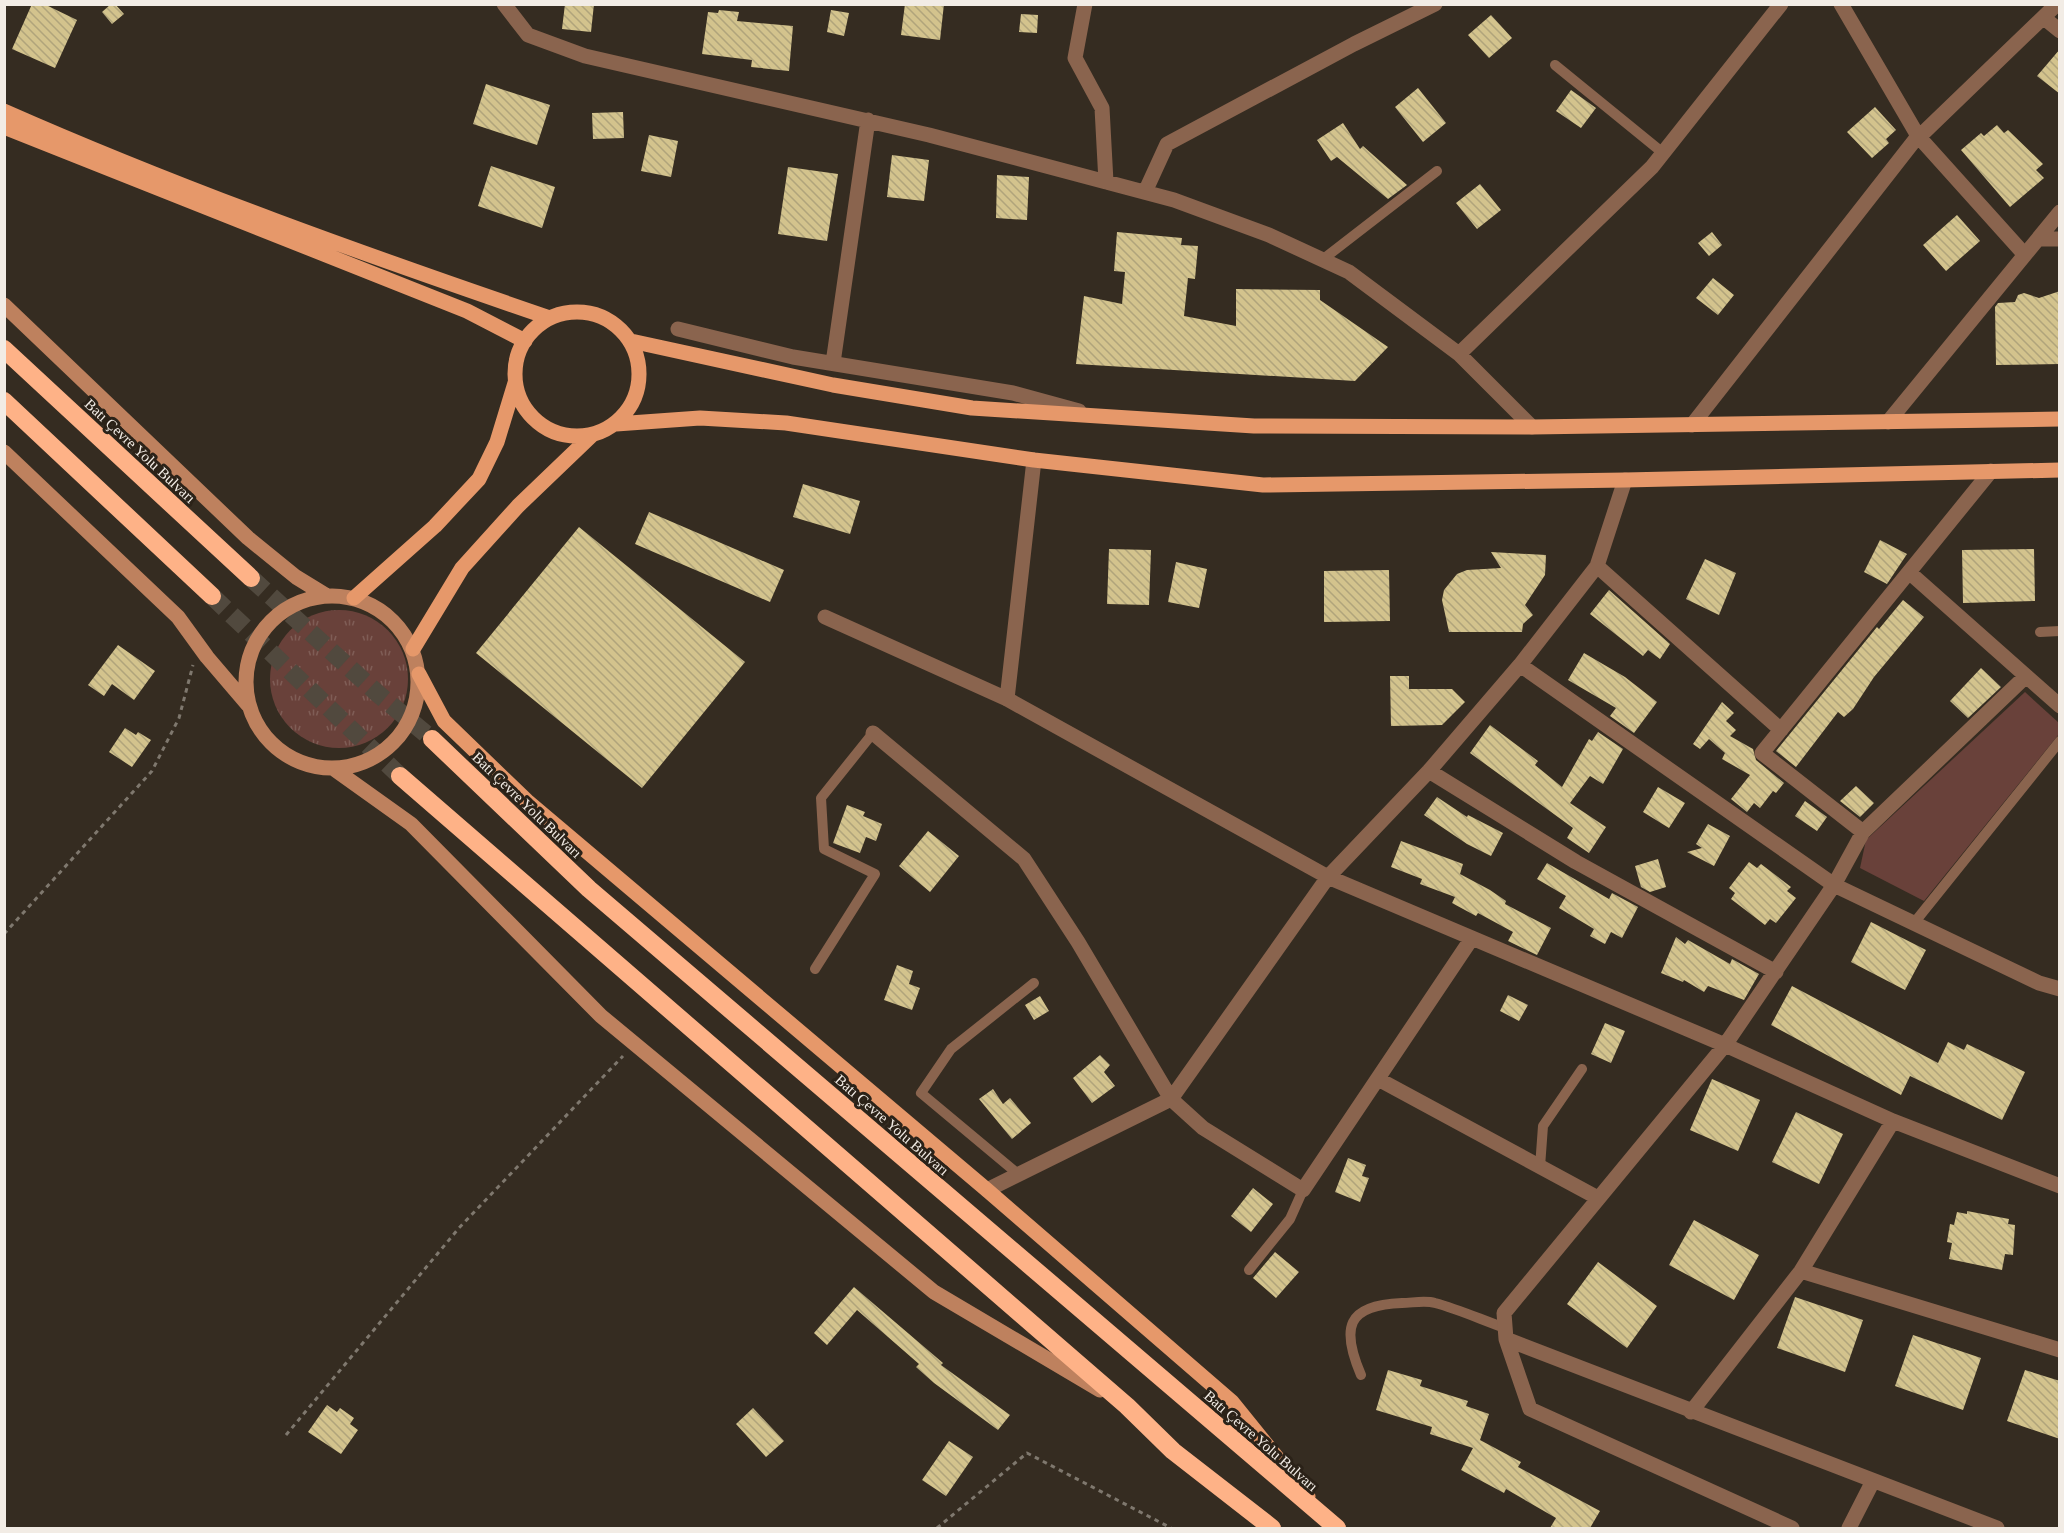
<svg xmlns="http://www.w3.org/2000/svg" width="2064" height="1533" font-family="Georgia,serif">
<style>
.grass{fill:url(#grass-tufts)}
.park{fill:#69413a}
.building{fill:url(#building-back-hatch)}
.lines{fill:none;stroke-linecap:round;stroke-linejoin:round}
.highway-tunnel{stroke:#51493e;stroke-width:18;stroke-dasharray:18 9;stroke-linecap:butt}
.path{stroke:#7f786e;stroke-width:3;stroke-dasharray:4.5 4.5;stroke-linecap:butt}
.lane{stroke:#8a644e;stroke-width:10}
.street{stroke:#8a644e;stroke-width:15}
.secondary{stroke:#be815e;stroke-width:15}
.primary{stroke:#e6986a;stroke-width:15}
.highway{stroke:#feb287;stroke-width:18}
.labels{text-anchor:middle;stroke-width:6;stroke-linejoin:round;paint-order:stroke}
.street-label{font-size:15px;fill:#f2ece5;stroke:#2b2218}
</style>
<defs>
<pattern id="grass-tufts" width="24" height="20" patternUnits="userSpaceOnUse" patternTransform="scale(1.5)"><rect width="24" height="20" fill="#69413a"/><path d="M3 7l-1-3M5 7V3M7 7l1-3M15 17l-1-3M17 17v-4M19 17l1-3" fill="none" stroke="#7f5d56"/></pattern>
<pattern id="building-back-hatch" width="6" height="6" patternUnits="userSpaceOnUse" patternTransform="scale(1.5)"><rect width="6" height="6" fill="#d3c38d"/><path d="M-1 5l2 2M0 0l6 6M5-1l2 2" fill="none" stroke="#b0a47b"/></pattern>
</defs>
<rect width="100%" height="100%" fill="#352c21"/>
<path class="grass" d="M270 679a69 69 0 1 1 138 0a69 69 0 1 1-138 0Z"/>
<path class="park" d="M2025,692l34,31v11l-135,167 -64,-33 6,-28z"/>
<path class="building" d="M32,4h12l33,16 -22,48 -43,-19z
M111,4h4l9,10 -12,10 -10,-12z
M565,4h29l-3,28 -29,-3z
M905,4h39l-4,36 -39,-5z
M719,10l20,2 -2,9 56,5 -4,45 -38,-4 1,-7 -50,-6 6,-42 10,1z
M831,10l18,3 -5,23 -17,-4z
M1021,14l17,1 -1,18 -18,-1z
M1491,15l21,23 -23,20 -21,-23z
M2060,49v45l-23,-18z
M486,84l64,21 -13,40 -64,-21z
M1418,88l28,35 -23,19 -28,-35z
M1571,90l25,18 -15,20 -25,-17z
M1875,107l21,23 -10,9 3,4 -17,15 -25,-26z
M623,112l1,26 -31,1 -1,-26z
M1343,123l17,26 3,-3 44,39 -19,14 -51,-42 -6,4 -14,-21z
M1997,125l7,8 4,-3 35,34 -7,6 8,8 -34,29 -49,-57 20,-17 3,3z
M649,135l29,6 -7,36 -30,-6z
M892,155l37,5 -5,41 -37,-4z
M491,166l64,21 -13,41 -64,-22z
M788,167l50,7 -11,67 -49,-7z
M997,175l32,2 -2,43 -31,-2z
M1480,184l21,26 -24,19 -21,-26z
M1957,215l23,26 -34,30 -23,-26z
M1117,232l65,6 -1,7 17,1 -3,33 -7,-1 -4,38 52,10v-37l84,1v10l68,47 -33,34 -279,-17 8,-68 38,8 3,-32 -11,-1z
M1712,232l10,13 -13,11 -11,-13z
M1713,278l21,17 -16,20 -22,-17z
M2060,291v73l-64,1 -1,-58 3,-4 17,-1 3,-7 6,-2 15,5z
M803,484l57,17 -10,33 -57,-17z
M649,512l135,58 -14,32 -135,-58z
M579,527l166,135 -103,126 -166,-135z
M1880,540l27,14 -20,30 -23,-12z
M1109,549l42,1 -2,55 -42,-1z
M2034,549l1,52 -72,2 -1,-53z
M1491,552l55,3 -1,20 -20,30 8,10 -10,9 -1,8h-73l-7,-32 2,-10 13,-16 10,-4 34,-2z
M1705,559l31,14 -17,42 -33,-16z
M1176,562l31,7 -8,39 -31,-6z
M1389,570l1,51 -66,1v-51z
M1609,590l61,54 -10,15 -12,-9 -5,6 -53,-42z
M1903,600l21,17 -50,60 -21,32 -9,8 -6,-5 -42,55 -20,-16 101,-124 2,2z
M118,645l37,26 -21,29 -22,-16 -8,12 -16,-11z
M1584,653l41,24 32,25 -23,31 -24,-17 6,-8 -48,-28z
M1981,668l20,19 -33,31 -18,-17z
M1390,676h19v13h43l13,13 -23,23 -51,1z
M1722,702l12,11 -8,8 10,9 -6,6 23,13 3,11 28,23 -8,10 -3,-2 -13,17 -6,-5 -7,9 -16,-13 19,-24 -28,-16 3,-6 -16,-14 -9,10 -7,-5z
M1490,725l48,36 -3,4 27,22 27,-48 3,2 6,-9 25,17 -20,35 -13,-8 -20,27 36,24 -17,26 -22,-15 6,-10 -103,-75z
M125,728l11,7 2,-3 13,8 -19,27 -23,-15z
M1856,786l18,17 -14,14 -20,-16z
M1658,787l27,16 -16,25 -26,-16z
M1437,797l30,20 1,-2 35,18 -12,23 -24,-12 -43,-29z
M1805,801l22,16 -10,14 -22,-15z
M847,805l18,7 -2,4 19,8 -6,17 -10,-4 -6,16 -27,-10z
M1708,824l22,12 -16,30 -27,-14 15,-4 -6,-4z
M928,831l31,25 -29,36 -31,-26z
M1401,841l62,23 -3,10 30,16 16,11 -1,3 46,24 -14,27 -29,-14 5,-9 -35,-19 -2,3 -24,-13 3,-6 -35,-13 2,-5 -31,-12z
M1658,859l8,28 -16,5 -9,-5 -6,-21z
M1749,862l8,6 4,-4 30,23 -4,4 9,7 -20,25 -6,-4 -5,6 -34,-26 4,-6 -6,-5z
M1547,863l62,36 3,-6 26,14 -16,31 -11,-6 -6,12 -15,-8 4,-7 -35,-21 7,-12 -29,-17z
M1871,922l55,28 -21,40 -54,-28z
M1676,937l9,7 3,-4 42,24 2,-5 27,15 -15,26 -36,-14 -4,6 -20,-12 -1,2 -22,-9z
M897,965l16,6 -4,13 11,4 -8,22 -28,-10z
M1792,986l146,77 10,-21 16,8 3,-6 58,28 -23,48 -92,-44 -9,19 -130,-70z
M1508,995l20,10 -9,16 -19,-10z
M1040,996l9,15 -15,9 -9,-15z
M1605,1023l20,8 -14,32 -20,-9z
M1100,1055l10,10 -6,7 11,14 -23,17 -19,-25z
M1712,1079l48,21 -22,51 -48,-21z
M993,1089l10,15 7,-6 21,25 -19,16 -33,-40z
M1796,1112l47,22 -24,50 -47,-22z
M1348,1158l18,7 -4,11 7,2 -9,24 -25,-10z
M1253,1188l20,16 -22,28 -20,-16z
M1967,1211l42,8 -1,5 7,1 -2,30 -8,-1 -3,16 -53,-11 3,-16 -5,-1 3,-18 4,1 3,-13 10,2z
M1694,1220l65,35 -25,45 -65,-35z
M1275,1252l24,20 -23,26 -23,-20z
M1598,1262l59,44 -30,42 -60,-44z
M854,1287l89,76 -2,2 69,50 -12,15 -64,-47 -18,-16 3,-3 -62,-54 -30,35 -13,-12z
M1795,1297l68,23 -18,52 -68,-24z
M1913,1335l68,23 -18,52 -68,-24z
M1388,1370l34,10 -2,6 48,15 -2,5 23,8 -9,26 41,22 -3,5 82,44 -10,17h-40l6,-10 -50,-29 -2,4 -43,-23 12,-22 -43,-14 2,-7 -56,-17z
M2025,1370l35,11v58l-53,-18z
M327,1405l10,7 3,-4 14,10 -4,6 8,6 -17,24 -33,-22z
M753,1408l31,33 -18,16 -30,-33z
M949,1441l24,16 -27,39 -24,-16z"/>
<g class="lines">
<path class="highway-tunnel" d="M251,578l126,115 55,46
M212,596l188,180"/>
<path class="path" d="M4,934l148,-163 27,-53 14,-53
M286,1435l173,-207 164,-172
M937,1528l90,-75 144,75"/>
<path class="lane" d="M1555,65l108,88
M1322,260l115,-89
M2040,632l20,-1
M1914,923l146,-182
M815,969l60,-95 -51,-25 -3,-51 52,-65
M1540,1167l3,-41 39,-57
M1018,1174l-97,-81 30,-44 83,-66
M1249,1270l41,-51 13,-29
M1361,1375c-20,-47 -15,-70 41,-72 10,0 23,-3 33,0 23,6 47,17 70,25"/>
<path class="street" d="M504,4l24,31 57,21 344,79 245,65 95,35 80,37 110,82 73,73
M1085,4l-10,54 27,50 4,74
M1841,4l77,132 107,119
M2044,18l16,13
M1919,137l138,-133
M1145,192l22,-48 187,-100 81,-40
M2038,239h22
M678,329l115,28 220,36 66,18
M1459,354l193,-187 129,-163
M833,363l35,-243
M1888,422l172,-210
M1692,425l226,-289
M1597,566l184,164
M1910,573l150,133
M825,617l182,82 321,178 397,168 168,76 167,65
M1520,665l314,220 205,98 21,6
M1007,699l27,-239
M873,733l151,126 54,83 93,157 32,29 100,62 169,-252
M1429,771l147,91 200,110
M1863,832l-101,-79 229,-282
M1378,1079l220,119
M987,1190l184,-91 157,-222 101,-106 91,-106 77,-99 28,-86
M1801,1271l259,79
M1506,1339l491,189
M1691,1412l110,-141 92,-150
M1792,1528l-262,-119 -24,-70 -2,-26 221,-268 109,-160 29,-53 162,-155
M1849,1528l24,-47"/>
<path class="secondary" d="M4,305l244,233 48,39 31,19
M4,452l174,165 29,40 41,48
M246 682a86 86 0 1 1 172 0a86 86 0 1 1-172 0Z
M334,769l77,55 190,192 333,276 166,98"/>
<path class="primary" d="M4,111c179,79 362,144 546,207
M4,127l463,184 58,30
M515 374a62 62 0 1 1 124 0a62 62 0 1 1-124 0Z
M631,341l202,44 139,23 282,18 278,1 528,-8
M616,424l84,-6 86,5 248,37 229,25 362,-5 435,-10
M354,598l81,-72 44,-47 18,-37 18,-59
M413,649l49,-81 56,-62 74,-71
M419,674l25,47 83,80 460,389 245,212 76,94"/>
<path class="highway" d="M4,349l247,229
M4,401l208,195
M432,739l157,150 748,639
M400,776l727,630 46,45 99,77"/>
</g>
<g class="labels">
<g class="street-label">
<text transform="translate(140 451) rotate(43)" y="5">Batı Çevre Yolu Bulvarı</text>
<text transform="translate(527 805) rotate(44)" y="5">Batı Çevre Yolu Bulvarı</text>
<text transform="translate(892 1125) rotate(41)" y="5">Batı Çevre Yolu Bulvarı</text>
<text transform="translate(1261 1441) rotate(41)" y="5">Batı Çevre Yolu Bulvarı</text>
</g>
</g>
<rect width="2064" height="1533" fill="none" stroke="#f2ece5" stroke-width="12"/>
</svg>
